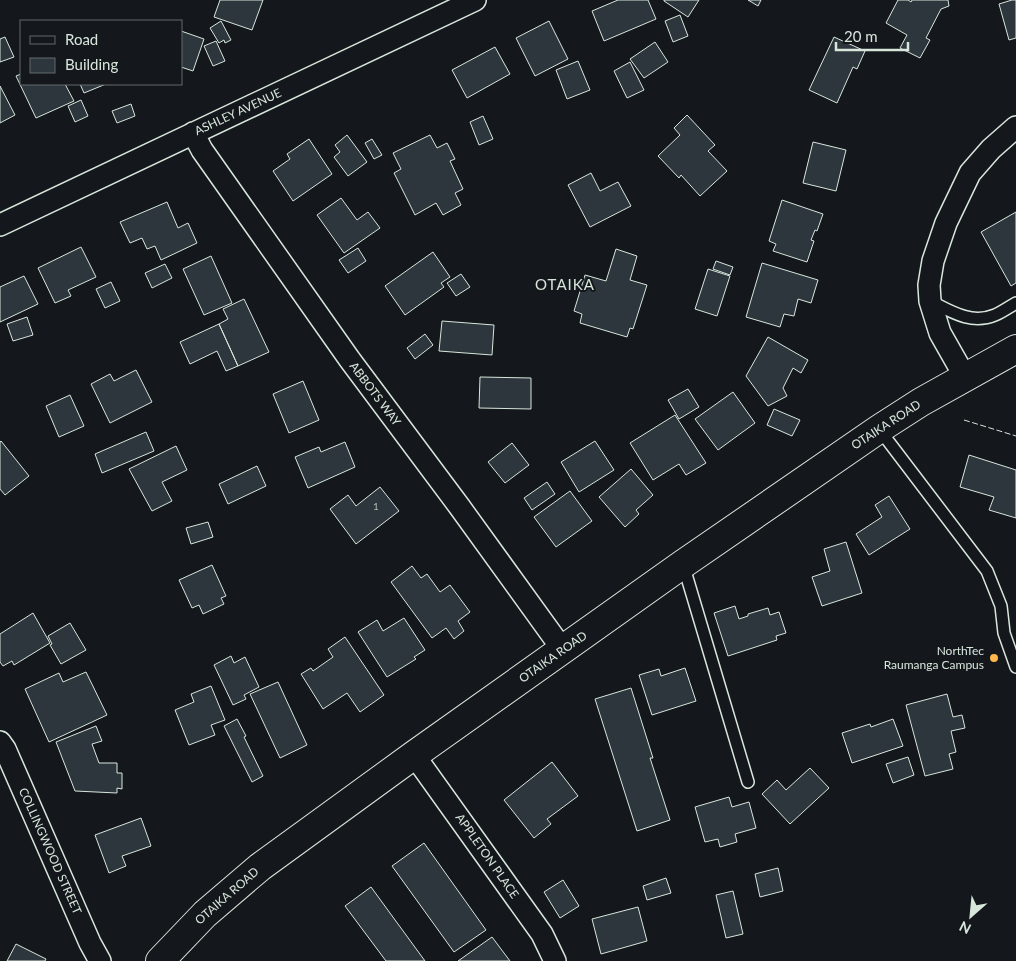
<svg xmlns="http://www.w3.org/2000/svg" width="1016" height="961" font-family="Lato,sans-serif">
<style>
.building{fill:#2c363c;stroke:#d8e6dc}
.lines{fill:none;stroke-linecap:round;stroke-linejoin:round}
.service-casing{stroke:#d8e6dc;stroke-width:14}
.minor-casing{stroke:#d8e6dc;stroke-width:24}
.trunk-casing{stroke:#d8e6dc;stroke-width:30}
.service{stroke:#14181c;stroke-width:11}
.minor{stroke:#14181c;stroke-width:21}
.trunk{stroke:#14181c;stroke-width:28}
.fence{stroke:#d8e6dc;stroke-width:1;stroke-dasharray:6 2.5;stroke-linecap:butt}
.poi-dot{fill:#ffb74d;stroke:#14181c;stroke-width:2}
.labels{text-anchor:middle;stroke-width:4;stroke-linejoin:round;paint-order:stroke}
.number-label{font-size:10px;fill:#adbab4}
.street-label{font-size:12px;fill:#d8e6dc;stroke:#14181c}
.poi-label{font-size:12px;fill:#d8e6dc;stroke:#14181c;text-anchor:end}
.quarter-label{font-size:15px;letter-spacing:1px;fill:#d8e6dc;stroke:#14181c}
</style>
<rect width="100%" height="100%" fill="#14181c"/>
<path class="building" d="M220,0h43l-11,30 -38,-13z
M618,0h30l8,19 -52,22 -12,-30z
M664,0h35l-11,17 -24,-16z
M748,0h13l-3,6z
M898,0h10l3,2 1,-2h36l1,6 -8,3 -15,29 4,2 -10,18 -20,-10 7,-13 -21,-12z
M1012,0h4v38l-7,2 -10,-36z
M680,15l8,21 -15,6 -8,-21z
M221,21l10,19 -6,3 -1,-3 -5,3 -9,-15z
M549,21l19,38 -33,17 -19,-38z
M181,31l23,8 -11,32 -12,-4z
M5,37l9,20 -14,5v-23z
M834,37l31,14 -8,18 -4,-2 -16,36 -28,-13z
M216,41l9,20 -12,5 -9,-20z
M655,42l13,20 -24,16 -14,-19z
M495,47l15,27 -43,24 -15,-28z
M578,61l12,29 -23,9 -11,-29z
M630,62l14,28 -17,8 -13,-27z
M21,74v10h44l9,17 -38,17 -20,-42z
M80,84h26l-22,9z
M0,86l15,29 -15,8z
M81,100l7,16 -13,6 -7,-16z
M131,104l4,12 -18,7 -5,-12z
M687,115l28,30 -7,6 19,20 -27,25 -19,-21 -2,3 -21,-22 22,-21 -6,-7z
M483,116l10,23 -14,6 -9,-23z
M347,135l20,27 -19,14 -14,-19 6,-5 -5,-7z
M430,135l7,13 10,-5 8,16 -5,2 13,28 -8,4 6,12 -18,10 -7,-12 -21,12 -21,-42 7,-4 -8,-16z
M309,139l23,35 -39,27 -20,-30 17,-12 -3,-5z
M372,139l10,16 -8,4 -9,-16z
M813,142l33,8 -10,41 -33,-8z
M591,173l9,18 18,-9 13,24 -41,21 -22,-42z
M341,198l16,22 11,-8 12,16 -36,25 -27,-38z
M782,200l41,14 -6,17 -2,-1 -4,10 3,1 -7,21 -34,-11 3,-7 -7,-3z
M167,202l11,26 10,-5 9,20 -36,17 -6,-14 -8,3 -5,-11 -12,5 -10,-21z
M1016,212v71l-5,3 -30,-54z
M81,247l15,30 -28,13 3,6 -16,7 -17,-35z
M358,248l8,13 -18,12 -9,-13z
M616,249l21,7 -7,24 17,5 -14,44 -3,-1 -3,9 -47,-14 2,-9 -8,-3 11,-36 21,6z
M433,252l17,25 -9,6 3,4 -39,28 -20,-29z
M211,256l21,47 -28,12 -21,-46z
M716,261l17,6 -3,8 -17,-6z
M762,263l56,17 -7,23 -13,-4 -4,17 -10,-2 -4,13 -34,-10z
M165,264l7,14 -20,10 -7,-15z
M708,269l22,7 -13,40 -22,-7z
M461,274l9,13 -14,9 -9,-13z
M24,276l14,28 -38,18v-35z
M111,282l9,19 -15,7 -9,-19z
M244,299l25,53 -31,14 -19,-42 9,-5 -5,-10z
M27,317l6,18 -20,6 -6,-17z
M442,321l52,4 -2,30 -53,-4z
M219,324l19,42 -12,5 -9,-20 -27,13 -10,-22z
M425,334l8,11 -18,14 -8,-11z
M768,337l40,23 -7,13 -8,-5 -10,20 4,8 -19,10 -22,-30z
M136,370l16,32 -42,21 -19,-39 19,-10 4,7z
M480,377l51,1v31l-52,-1z
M303,381l16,39 -30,13 -16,-39z
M688,389l11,18 -20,12 -11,-19z
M733,392l22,31 -37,27 -23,-31z
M70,395l14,31 -25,11 -13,-31z
M774,409l26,11 -8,16 -25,-11z
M675,415l31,48 -20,12 -7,-11 -26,16 -23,-37z
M146,432l8,19 -52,22 -7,-19z
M1,441l28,35 -24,19 -5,-6v-47z
M595,441l19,29 -35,22 -18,-30z
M345,442l10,25 -47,21 -13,-31 24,-10 2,5z
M512,443l17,22 -24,18 -17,-21z
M176,446l11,24 -25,12 10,19 -20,10 -23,-42z
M969,455l47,15v48l-27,-8 5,-13 -34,-10z
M257,466l9,20 -38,18 -9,-20z
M631,469l22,26 -17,15 3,4 -14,13 -26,-30z
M547,482l8,12 -23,16 -8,-12z
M380,487l19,24 -43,33 -26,-35 18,-14 8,11z
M570,491l22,30 -36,26 -22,-30z
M889,496l21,33 -41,26 -13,-21 26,-17 -7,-12z
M208,522l5,15 -22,7 -5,-16z
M846,542l16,51 -40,13 -10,-29 18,-6 -6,-22z
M212,565l14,31 -5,2 3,6 -21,10 -4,-9 -7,3 -13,-28z
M412,566l9,12 6,-4 13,18 10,-7 20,27 -12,9 6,10 -10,8 -8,-11 -14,10 -41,-56z
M735,606l4,13 9,-3v-2l20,-6 2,7 9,-3 7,21 -10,3 1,4 -49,16 -14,-43z
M33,613l17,30 -36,22 -2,-4 -9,5 -3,-4v-28z
M404,618l21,32 -11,7 2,2 -29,18 -29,-45 19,-12 6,11z
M70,623l16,27 -25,14 -11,-19 2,-1 -4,-8z
M345,637l39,58 -24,17 -13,-19 -24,16 -22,-35 10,-6 2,3 20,-14 -5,-8z
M231,656l3,7 11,-6 14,30 -15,8 2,4 -13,6 -19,-40z
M685,668l11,33 -44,14 -13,-40 20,-6 2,7z
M86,672l21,43 -58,27 -24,-53 34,-16 4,9z
M278,682l29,63 -27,13 -30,-64z
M211,686l14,34 -14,5 4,10 -26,10 -14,-35 19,-8 -3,-8z
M631,688l22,70h-3l20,62 -33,11 -42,-132z
M947,694l6,23 9,-2 3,13 -14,3 5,21 -7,2 4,15 -28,7 -19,-71z
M237,719l9,17 -2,1 19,39 -11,6 -28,-56z
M893,719l10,27 -51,17 -10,-30 28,-9 1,3z
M96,726l6,15 -10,3 7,19h18v10h5v16l-5,-1v5l-42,-2 -19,-49z
M908,757l6,18 -21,8 -7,-19z
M552,762l26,34 -31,23 4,5 -17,14 -30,-38z
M810,768l19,20 -39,36 -28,-30 15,-14 9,10z
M729,797l3,10 17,-5 7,26 -21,6 2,8 -17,5 -2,-8 -13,3 -10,-35z
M141,818l10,28 -29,10 4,10 -17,7 -14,-38z
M424,843l62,87 -32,22 -62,-86z
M778,868l5,23 -23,6 -5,-23z
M666,878l5,15 -24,7 -4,-14z
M563,880l16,26 -19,12 -16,-26z
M371,887l54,74h-39l-41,-55z
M733,891l10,43 -17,4 -10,-43z
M638,907l9,34 -46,13 -9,-35z
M492,937l18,24h-52z
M16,944l30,15 -1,2h-38z"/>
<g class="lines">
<g class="service-casing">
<path id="service" d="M930,301c20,10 41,24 65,14 7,-3 14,-8 21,-12
M879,429l108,142 14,35 3,27 12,34
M683,564l65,218"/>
</g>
<g class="minor-casing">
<path id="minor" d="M193,133l9,17 148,210 109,146 104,144
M0,225l475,-225
M965,377l-25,-44 -10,-32 -1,-16 4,-24 13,-38 24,-50 21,-24 25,-22
M0,742l5,7 85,194 10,18
M414,755l128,179 13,27"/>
</g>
<g class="trunk-casing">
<path id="trunk" d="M160,961l45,-47 55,-47 154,-112 269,-191 196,-135 42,-27 95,-53"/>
</g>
<use href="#service" class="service"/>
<use href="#minor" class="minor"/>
<use href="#trunk" class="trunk"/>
<path class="fence" d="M964,420l52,16"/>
</g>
<circle class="poi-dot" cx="994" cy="658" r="5"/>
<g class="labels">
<g class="number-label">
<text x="376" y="510">1</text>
</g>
<g class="street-label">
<text transform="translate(238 112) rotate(-25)" y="4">ASHLEY AVENUE</text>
<text transform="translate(375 394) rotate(53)" y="4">ABBOTS WAY</text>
<text transform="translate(886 425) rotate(-33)" y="4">OTAIKA ROAD</text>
<text transform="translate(553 657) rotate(-35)" y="4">OTAIKA ROAD</text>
<text transform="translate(50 851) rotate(66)" y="4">COLLINGWOOD STREET</text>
<text transform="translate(487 856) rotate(55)" y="4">APPLETON PLACE</text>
<text transform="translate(227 896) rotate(-41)" y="4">OTAIKA ROAD</text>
</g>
<g class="poi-label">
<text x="984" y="655">NorthTec<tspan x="984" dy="14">Raumanga Campus</tspan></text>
</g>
<g class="quarter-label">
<text x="565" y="290">OTAIKA</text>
</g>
</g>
<rect x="20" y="20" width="162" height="65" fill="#14181c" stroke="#626a69"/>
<rect x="30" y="36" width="25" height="8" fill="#14181c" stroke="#626a69"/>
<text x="65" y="45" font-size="15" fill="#d8e6dc">Road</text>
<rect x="30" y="58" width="25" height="15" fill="#2c363c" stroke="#626a69"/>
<text x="65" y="70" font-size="15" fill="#d8e6dc">Building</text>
<g transform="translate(971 916) rotate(207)" stroke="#14181c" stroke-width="4" paint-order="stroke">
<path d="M0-4L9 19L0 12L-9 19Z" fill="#d8e6dc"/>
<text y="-8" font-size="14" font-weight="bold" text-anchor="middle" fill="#d8e6dc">N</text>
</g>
<path d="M836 42v8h72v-8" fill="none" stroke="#d8e6dc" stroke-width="2.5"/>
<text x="844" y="42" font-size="15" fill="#d8e6dc" stroke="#14181c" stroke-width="4" paint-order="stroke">20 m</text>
</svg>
